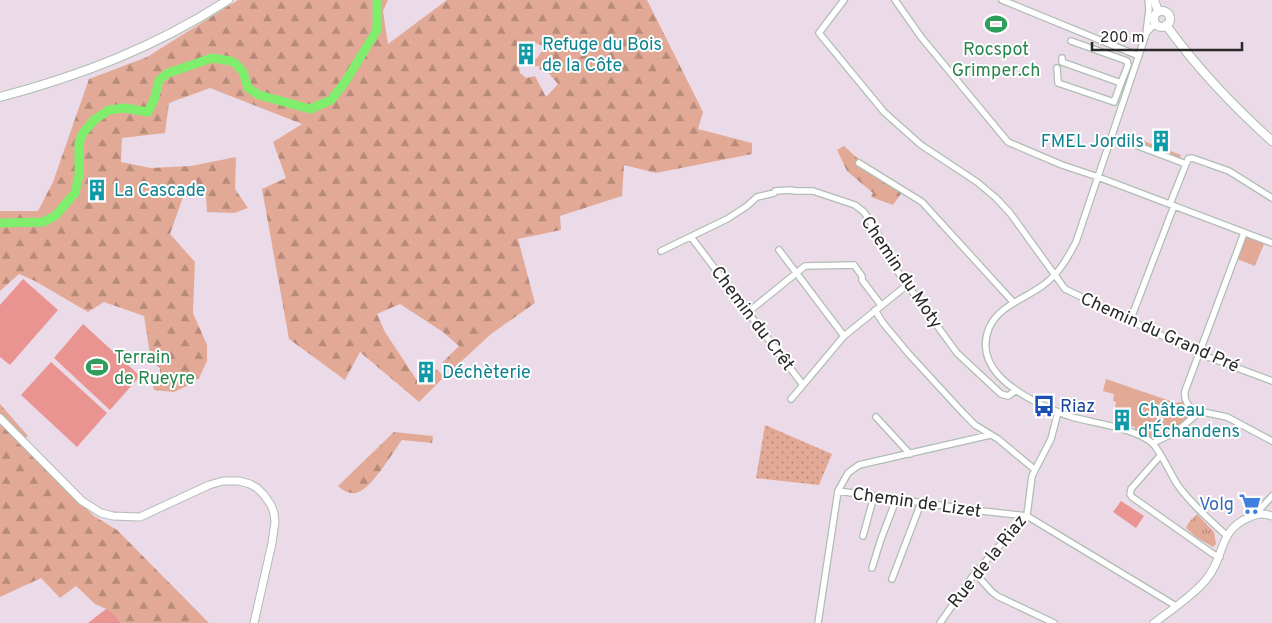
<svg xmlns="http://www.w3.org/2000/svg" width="1272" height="623" font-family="Overpass,sans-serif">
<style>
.grass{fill:url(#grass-dots)}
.forest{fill:url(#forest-firs);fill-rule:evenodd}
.park{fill:url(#park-tufts)}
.garden{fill:#e2aa96}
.pitch{fill:#ea9492}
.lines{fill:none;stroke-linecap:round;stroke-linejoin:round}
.river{stroke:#7eee6c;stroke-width:9}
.minor-casing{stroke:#afbdb4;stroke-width:8}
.tertiary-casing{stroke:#afbdb4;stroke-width:9}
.secondary-casing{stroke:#afbdb4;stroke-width:10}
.minor{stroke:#fff;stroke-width:5.5}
.tertiary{stroke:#fff;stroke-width:7}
.secondary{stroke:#fff;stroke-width:8}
.labels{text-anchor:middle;stroke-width:4;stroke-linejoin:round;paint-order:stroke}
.culture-label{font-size:18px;fill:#0d838f;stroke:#fff;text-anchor:start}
.leisure-label{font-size:18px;fill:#27864d;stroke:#fff}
.street-label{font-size:18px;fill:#292929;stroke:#fff}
.transit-label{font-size:18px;fill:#164399;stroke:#fff;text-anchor:start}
.shop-label{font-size:18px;fill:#366cbe;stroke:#fff;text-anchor:end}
</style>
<defs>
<pattern id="grass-dots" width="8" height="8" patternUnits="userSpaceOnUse" patternTransform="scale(1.25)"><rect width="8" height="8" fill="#e2aa96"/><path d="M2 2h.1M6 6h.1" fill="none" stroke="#b78a7a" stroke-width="1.8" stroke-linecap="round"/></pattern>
<pattern id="forest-firs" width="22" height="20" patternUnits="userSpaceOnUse" patternTransform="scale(1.25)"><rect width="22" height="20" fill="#e2aa96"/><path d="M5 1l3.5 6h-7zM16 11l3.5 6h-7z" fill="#b78a7a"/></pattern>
<pattern id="park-tufts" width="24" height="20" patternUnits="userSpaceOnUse" patternTransform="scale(1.25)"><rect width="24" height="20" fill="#e2aa96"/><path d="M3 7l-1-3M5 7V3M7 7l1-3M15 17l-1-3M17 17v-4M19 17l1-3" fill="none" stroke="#b78a7a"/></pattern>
</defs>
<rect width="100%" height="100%" fill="#ebdae8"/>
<path class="grass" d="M765,425l67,29 -13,31 -63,-7z"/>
<path class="forest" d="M238,0h150l-5,11 5,33 59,-44h200l56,112 -5,17 54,14v11l-96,19 -32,-8 -2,31 -62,20 1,14 -43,9 17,64 -44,31 -37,34 -12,-5 17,-17 -16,-14 -43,-28 -23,10 8,18 35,53 17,-16 7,8 -25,25 -59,-50 -15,28 -56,-41 -27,-150 24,-11 -13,-36 29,-18 -92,-36 -41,15 -4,30 -43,5 -1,24 30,6 40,-2 45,-9 -1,32 13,19 -14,5 -27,-1 -1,-16 -23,1 -13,37 25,28 -2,51 14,32v16l-8,17 -12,8 -13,6 -20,-2 -3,-11 9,-6v-5l-9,-7 -7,-45 -40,-14 -16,10 -53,-31 -16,-7 -19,17v-80h38l15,-29 36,-103 58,-22zM529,41l12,4 3,3 -7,10 -8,3 3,6 7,-1 1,4 5,-1 13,15 -12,13 -11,-21 -9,2 -6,-5 -1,-6 4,-6 -6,-3 3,-14z
M844,146l22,20 37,25 -10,14 -22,-8 2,-4 -26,-22 -10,-21z
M0,404l28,32 -11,6 77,74 23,14 92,93h-88l-10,-12 -16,-7 -19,-18 -16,12 -19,-20 -41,19z
M394,432l39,4 -1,7 -30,-3c-9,12 -31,50 -46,53 -7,1 -14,-3 -18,-7z"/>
<path class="park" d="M1197,514l17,18 2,12 -3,3 -17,-10 -10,-9 3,-6z"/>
<path class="garden" d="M1125,134l56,21 -2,6 -56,-21z
M1247,237l17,7 -9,22 -18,-7 7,-20z
M1106,379l70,24 9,-2 10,13 -20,17 -22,8 -19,-8 1,-4 -7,-2 3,-9 -11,-4 1,-2 -6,-2 1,-6 -3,-1 1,-7 -11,-3z"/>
<path class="pitch" d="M23,279l35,31 -48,55 -10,-8v-52z
M83,324l57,52 -30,34 -56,-52z
M51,362l56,51 -30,34 -56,-52z
M1121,501l23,15 -8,12 -23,-16z
M106,609l5,2 10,12h-33z"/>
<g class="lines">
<path class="river" d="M0,223l43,-1 12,-6 20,-23 4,-18v-32l4,-10 11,-13 15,-10 15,-2 24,4 6,-12 5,-20 9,-7 44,-15 19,3 5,3 7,8 5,16 11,7 51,14 21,-9 14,-18 32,-52v-30"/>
<g class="minor-casing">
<path id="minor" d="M844,0l-25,33 65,79 37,33 56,37 19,16 14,15 55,76 135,65 72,27
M895,0l26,37 87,105 54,23 36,12 174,66
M1002,0l137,56
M1148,0l1,9 -3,25 -70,208c-9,17 -18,33 -34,44 -18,13 -43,20 -53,42 -15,38 23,62 51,76 11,5 21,10 32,13 21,6 62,11 79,25 8,6 19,31 26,42 13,19 32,35 49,51
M1147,32l8,-8
M1062,58v4l59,21 7,-18 -1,-4 -56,-20
M1057,68l1,15 56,19 7,-19
M1125,141l61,23
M859,163l63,39 92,101
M1170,204l18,-45 4,-1 37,13 43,27
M691,237l112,148 -12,14
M779,250l65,86
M661,251l66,-32 20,-13 10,-9 17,-4 1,-2 16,-1 4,1h18l42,14 9,7 14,22 20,38 59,81 44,41 7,2 7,-5
M875,310l8,13 25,30 56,61 11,11 23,14 36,30
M747,313l58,-47 49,-1 8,11v4l19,25
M1130,321l44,-115
M803,385l41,-49 63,-51
M1197,414c-7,-7 -14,-12 -12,-23l59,-158
M876,417l34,37
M1153,443l23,-11 21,-18 6,-2 24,5 45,24
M1160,456l-29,33 -1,5 2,3 81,57 7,3
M838,491l144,20 45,5 149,90
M1259,514l2,-6 11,-12
M863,536l11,-40
M872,568l9,-29 15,-39
M975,573l16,18 6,5 57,27
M892,579l29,-76
M818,623l20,-132 10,-18 11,-8 131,-30
M940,623l35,-50 52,-58 5,-39 19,-37 7,-27"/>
</g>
<g class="tertiary-casing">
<path id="tertiary" d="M0,418l82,83 19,12 12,3 27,1 69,-32 14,-4h16l11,3 7,4 7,7 7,10 3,8 1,9 -3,21 -18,80
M1154,623c17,-13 37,-26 51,-42 21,-24 12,-51 45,-64 8,-4 14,-4 22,-1"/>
</g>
<g class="secondary-casing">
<path id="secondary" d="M1154,0l4,11
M1154 19a8 8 0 1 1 16 0a8 8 0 1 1-16 0Z
M1166,25c31,43 67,81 106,116
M0,97c82,-22 156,-50 228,-97"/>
</g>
<use href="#minor" class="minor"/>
<use href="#tertiary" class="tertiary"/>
<use href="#secondary" class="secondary"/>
</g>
<defs>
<g id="stadium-bare" transform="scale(1.725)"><path d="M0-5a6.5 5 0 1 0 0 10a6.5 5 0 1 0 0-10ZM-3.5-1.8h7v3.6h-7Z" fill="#2e9e5b" stroke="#fff" stroke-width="2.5" paint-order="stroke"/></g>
<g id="building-bare" transform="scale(1.725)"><path d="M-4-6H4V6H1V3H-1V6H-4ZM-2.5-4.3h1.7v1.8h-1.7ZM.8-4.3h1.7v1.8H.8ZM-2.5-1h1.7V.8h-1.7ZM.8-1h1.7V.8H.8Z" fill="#0f9aa8" stroke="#fff" stroke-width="2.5" paint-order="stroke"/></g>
<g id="bus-bare" transform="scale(1.725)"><path d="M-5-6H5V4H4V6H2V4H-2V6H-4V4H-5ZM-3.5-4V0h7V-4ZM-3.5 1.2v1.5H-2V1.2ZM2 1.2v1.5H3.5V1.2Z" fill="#1a4fb4" stroke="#fff" stroke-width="2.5" paint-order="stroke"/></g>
<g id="supermarket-bare" transform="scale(1.725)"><path d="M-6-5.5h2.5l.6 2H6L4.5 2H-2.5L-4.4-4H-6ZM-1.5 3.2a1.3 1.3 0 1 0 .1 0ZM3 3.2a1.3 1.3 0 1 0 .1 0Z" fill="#3f7fe0" stroke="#fff" stroke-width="2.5" paint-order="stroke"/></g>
</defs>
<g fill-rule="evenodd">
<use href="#stadium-bare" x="996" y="24"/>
<use href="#building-bare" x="526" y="54"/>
<use href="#building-bare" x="1161" y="141"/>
<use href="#building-bare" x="97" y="190"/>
<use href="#stadium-bare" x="97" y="367"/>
<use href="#building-bare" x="426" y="372"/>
<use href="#bus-bare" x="1044" y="406"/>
<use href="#building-bare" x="1122" y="420"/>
<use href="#supermarket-bare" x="1250" y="504"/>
</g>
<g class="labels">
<g class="culture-label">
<text x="542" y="50">Refuge du Bois<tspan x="542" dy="21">de la Côte</tspan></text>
<text x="1144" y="147" text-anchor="end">FMEL Jordils</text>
<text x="114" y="196">La Cascade</text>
<text x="442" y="378">Déchèterie</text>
<text x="1138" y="416">Château<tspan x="1138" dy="21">d'Échandens</tspan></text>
</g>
<g class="leisure-label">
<text x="996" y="55">Rocspot<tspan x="996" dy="21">Grimper.ch</tspan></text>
<text x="114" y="363" text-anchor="start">Terrain<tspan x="114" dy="21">de Rueyre</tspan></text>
</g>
<g class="street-label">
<text transform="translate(902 272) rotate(56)" y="6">Chemin du Moty</text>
<text transform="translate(753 318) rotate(53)" y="6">Chemin du Crêt</text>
<text transform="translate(1160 332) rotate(24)" y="6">Chemin du Grand Pré</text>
<text transform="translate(917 502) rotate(8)" y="6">Chemin de Lizet</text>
<text transform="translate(987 561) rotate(-51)" y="6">Rue de la Riaz</text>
</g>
<g class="transit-label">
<text x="1060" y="412">Riaz</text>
</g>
<g class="shop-label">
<text x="1234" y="510">Volg</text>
</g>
</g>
<path d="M1092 42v8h150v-8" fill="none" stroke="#292929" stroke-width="2.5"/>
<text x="1100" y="42" font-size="15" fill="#292929" stroke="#ffffff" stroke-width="4" paint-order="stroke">200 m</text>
</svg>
